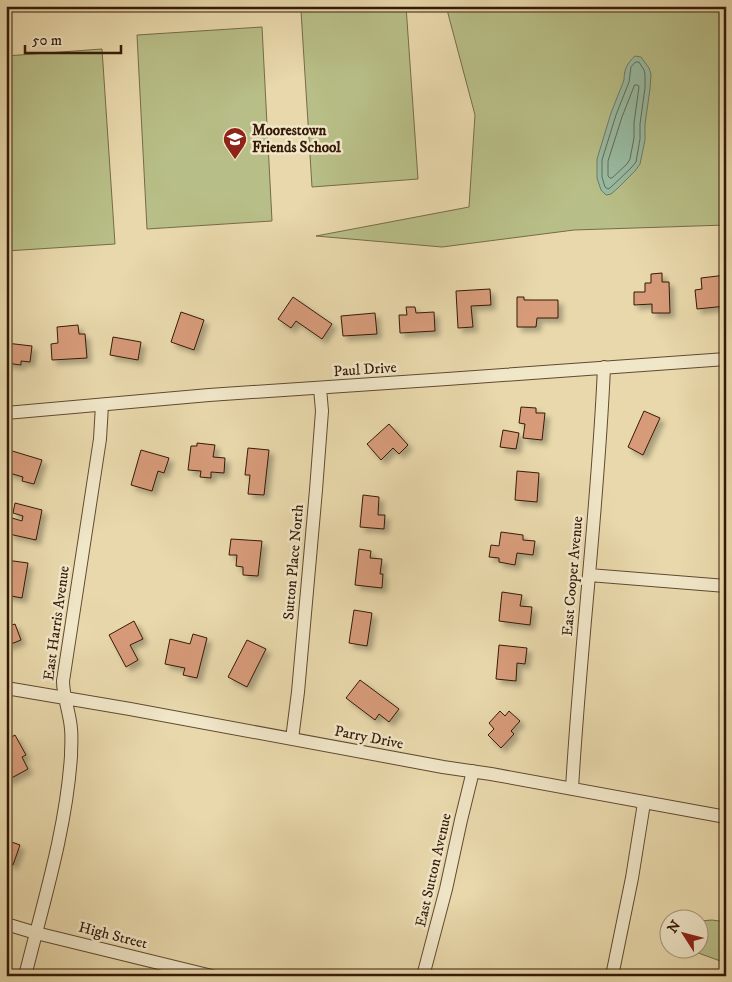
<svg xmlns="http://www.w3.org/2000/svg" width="732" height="982" font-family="'IM FELL DW Pica',serif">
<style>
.green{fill:#b8be87;stroke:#766c47}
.water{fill:#98bba3;stroke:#707b65}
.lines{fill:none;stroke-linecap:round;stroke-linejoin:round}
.shore{stroke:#666a55;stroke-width:1}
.building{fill:#d79b7a;stroke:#351a07;filter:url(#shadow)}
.minor-casing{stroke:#624a30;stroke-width:14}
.minor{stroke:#f0e6c8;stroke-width:12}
.labels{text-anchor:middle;stroke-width:5;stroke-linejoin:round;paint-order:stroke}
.poi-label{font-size:15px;font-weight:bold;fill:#351a07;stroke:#f0e6c8;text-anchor:start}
.street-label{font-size:15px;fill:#351a07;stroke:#f0e6c8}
</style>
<defs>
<filter id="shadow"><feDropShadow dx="4.5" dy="4.5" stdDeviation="2.5" flood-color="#0004"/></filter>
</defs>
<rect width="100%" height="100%" fill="#e8d8ab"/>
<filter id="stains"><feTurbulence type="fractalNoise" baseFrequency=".004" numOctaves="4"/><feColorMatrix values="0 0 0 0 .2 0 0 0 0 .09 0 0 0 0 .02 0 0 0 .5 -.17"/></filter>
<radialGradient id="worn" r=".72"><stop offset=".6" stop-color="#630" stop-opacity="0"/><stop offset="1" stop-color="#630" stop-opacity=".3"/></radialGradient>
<path class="green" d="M367,6h39l12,173 -106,8 -11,-176z
M446,6h280v219l-152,5 -132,17 -126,-11 153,-29 6,-92z
M262,27l10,194 -125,8 -10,-194z
M102,49l13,195 -109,7v-195z
M712,920l14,2v41l-36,-13h10v-29z"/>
<path class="water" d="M635,56l6,1 8,11 2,6 -1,15 -5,35v16l-5,24 -5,7 -17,17 -7,6 -5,1 -5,-5 -4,-12v-19l14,-46 13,-33c0,-10 3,-17 11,-24z"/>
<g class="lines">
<path class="shore" d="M636,62h3l5,8 1,4v14l-5,36v15l-4,23 -5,6 -21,20 -2,1 -3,-2 -3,-10v-17l14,-45 13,-33 2,-15z
M635,85h3l1,2 -5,36v15l-4,21 -3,5 -15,14h-2l-2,-2v-15l14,-44z"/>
</g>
<path class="building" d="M662,273v9h7l1,31h-18v-9l-18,1v-13h11v-9h6v-9z
M726,275v31l-29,3 -2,-19 7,-1 -1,-11z
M490,289l1,16 -20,1 2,21 -15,1 -2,-37z
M293,297l39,27 -10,15 -26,-18 -5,7 -13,-9z
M517,297h7v3h34v18h-21l-1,9h-19z
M406,307h9l1,6 18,-1 1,19 -35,2 -1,-18h8z
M181,312l23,8 -10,30 -23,-8z
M375,313l2,21 -34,2 -2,-20z
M78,325l1,9h6l2,24 -35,2 -1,-16 7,-1 -1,-16z
M113,337l28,5 -3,18 -28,-5z
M6,343l26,3 -2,16 -9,-1v4l-15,-2z
M521,407l15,1v5h9l-3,27 -19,-2 2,-14 -6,-1z
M644,411l16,7 -17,37 -15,-8z
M389,424l19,21 -9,9 -6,-6 -12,12 -14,-16z
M503,430l16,3 -3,16 -16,-2z
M197,443l18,2 -2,12 12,1 -1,15 -13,-1v6l-11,-1 1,-6 -13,-1 3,-24h6z
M248,448l21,2 -5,45 -16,-1 2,-19h-5z
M9,450l33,10 -8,24 -12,-3 1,-4 -17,-5v-15z
M141,450l28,8 -5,15 -6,-2 -6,20 -21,-6z
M517,471l22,2 -2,29 -22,-2z
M363,495l16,2 -1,18h7l-1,14 -24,-2z
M15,503l27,7 -6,30 -27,-6 3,-16 10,3 1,-5 -10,-3z
M501,532l22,3v5l12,1 -2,14 -16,-2 -2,12 -16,-3v-4l-10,-1 2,-12 8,1z
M231,539l31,2 -4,35 -15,-1v-8l-7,-1 1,-11h-8z
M359,549l12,2 -1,7 12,1 -2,15h3l-1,14 -27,-3z
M6,560l22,3 -6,35 -16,-3z
M502,592l20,3 -2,11 12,1 -2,18 -31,-4z
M354,610l18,3 -5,33 -18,-3z
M134,621l9,18 -13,6 8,15 -12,7 -17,-32z
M15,624l6,16 -15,6v-19z
M193,634l14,4 -10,40 -14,-3 2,-7 -20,-4 5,-25 20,5z
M247,640l19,9 -19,38 -19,-10z
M499,645l28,3 -2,16 -8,-1 -1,18 -20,-2z
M360,680l39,29 -10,13 -10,-8 -4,6 -29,-22z
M500,711l5,5 4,-5 11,10 -9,10 3,3 -13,14 -13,-13 6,-6 -5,-6z
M15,735l11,20 -4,2 6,12 -22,12v-41z
M6,840l14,5 -7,20 -7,-3z"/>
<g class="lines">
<g class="minor-casing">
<path id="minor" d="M6,413l203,-18 238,-16 279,-20
M589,575l137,11
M6,688l124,21 313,58 48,7 235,43
M292,739l6,-47 18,-202 6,-79 -2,-23
M572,789c8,-141 26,-281 32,-422
M6,924l30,9 176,43
M25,976c18,-73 41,-145 46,-220 0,-9 1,-18 0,-27 -1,-16 -8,-32 -8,-48l37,-242 2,-34
M423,976l23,-87 15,-69 12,-49
M612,976l20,-98 12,-75"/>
</g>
<use href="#minor" class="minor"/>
</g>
<defs>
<g id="school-pin" transform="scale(1.25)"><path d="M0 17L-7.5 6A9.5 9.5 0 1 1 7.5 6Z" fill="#8f2418" stroke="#f0e6c8"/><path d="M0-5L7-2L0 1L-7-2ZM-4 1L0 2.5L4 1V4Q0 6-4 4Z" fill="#fff"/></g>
</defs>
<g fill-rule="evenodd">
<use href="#school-pin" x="235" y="139"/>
</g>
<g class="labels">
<g class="poi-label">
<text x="252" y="135">Moorestown<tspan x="252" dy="17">Friends School</tspan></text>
</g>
<g class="street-label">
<text transform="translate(365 369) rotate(-4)" y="5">Paul Drive</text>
<text transform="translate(293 562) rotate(-85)" y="5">Sutton Place North</text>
<text transform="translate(572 576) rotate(-85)" y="5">East Cooper Avenue</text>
<text transform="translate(56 623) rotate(-82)" y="5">East Harris Avenue</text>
<text transform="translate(369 737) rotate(11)" y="5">Parry Drive</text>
<text transform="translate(433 870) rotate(-77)" y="5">East Sutton Avenue</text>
<text transform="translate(113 935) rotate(14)" y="5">High Street</text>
</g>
</g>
<rect width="732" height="982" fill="none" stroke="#e8d8ab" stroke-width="25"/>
<rect x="8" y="8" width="717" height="967" fill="none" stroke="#351a07" stroke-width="2.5"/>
<rect x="12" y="12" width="707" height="957" fill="none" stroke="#351a07"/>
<g transform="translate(684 934) rotate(306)"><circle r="24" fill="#f0e6c8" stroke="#a5947b"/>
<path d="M0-4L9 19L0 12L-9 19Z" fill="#8f2418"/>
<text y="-8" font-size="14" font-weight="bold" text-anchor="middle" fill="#351a07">N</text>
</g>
<path d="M25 45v8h96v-8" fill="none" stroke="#351a07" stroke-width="2.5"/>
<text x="32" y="45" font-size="15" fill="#351a07" stroke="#f0e6c8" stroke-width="4" paint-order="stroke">50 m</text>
<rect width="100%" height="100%" filter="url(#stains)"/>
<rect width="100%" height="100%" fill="url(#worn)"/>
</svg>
